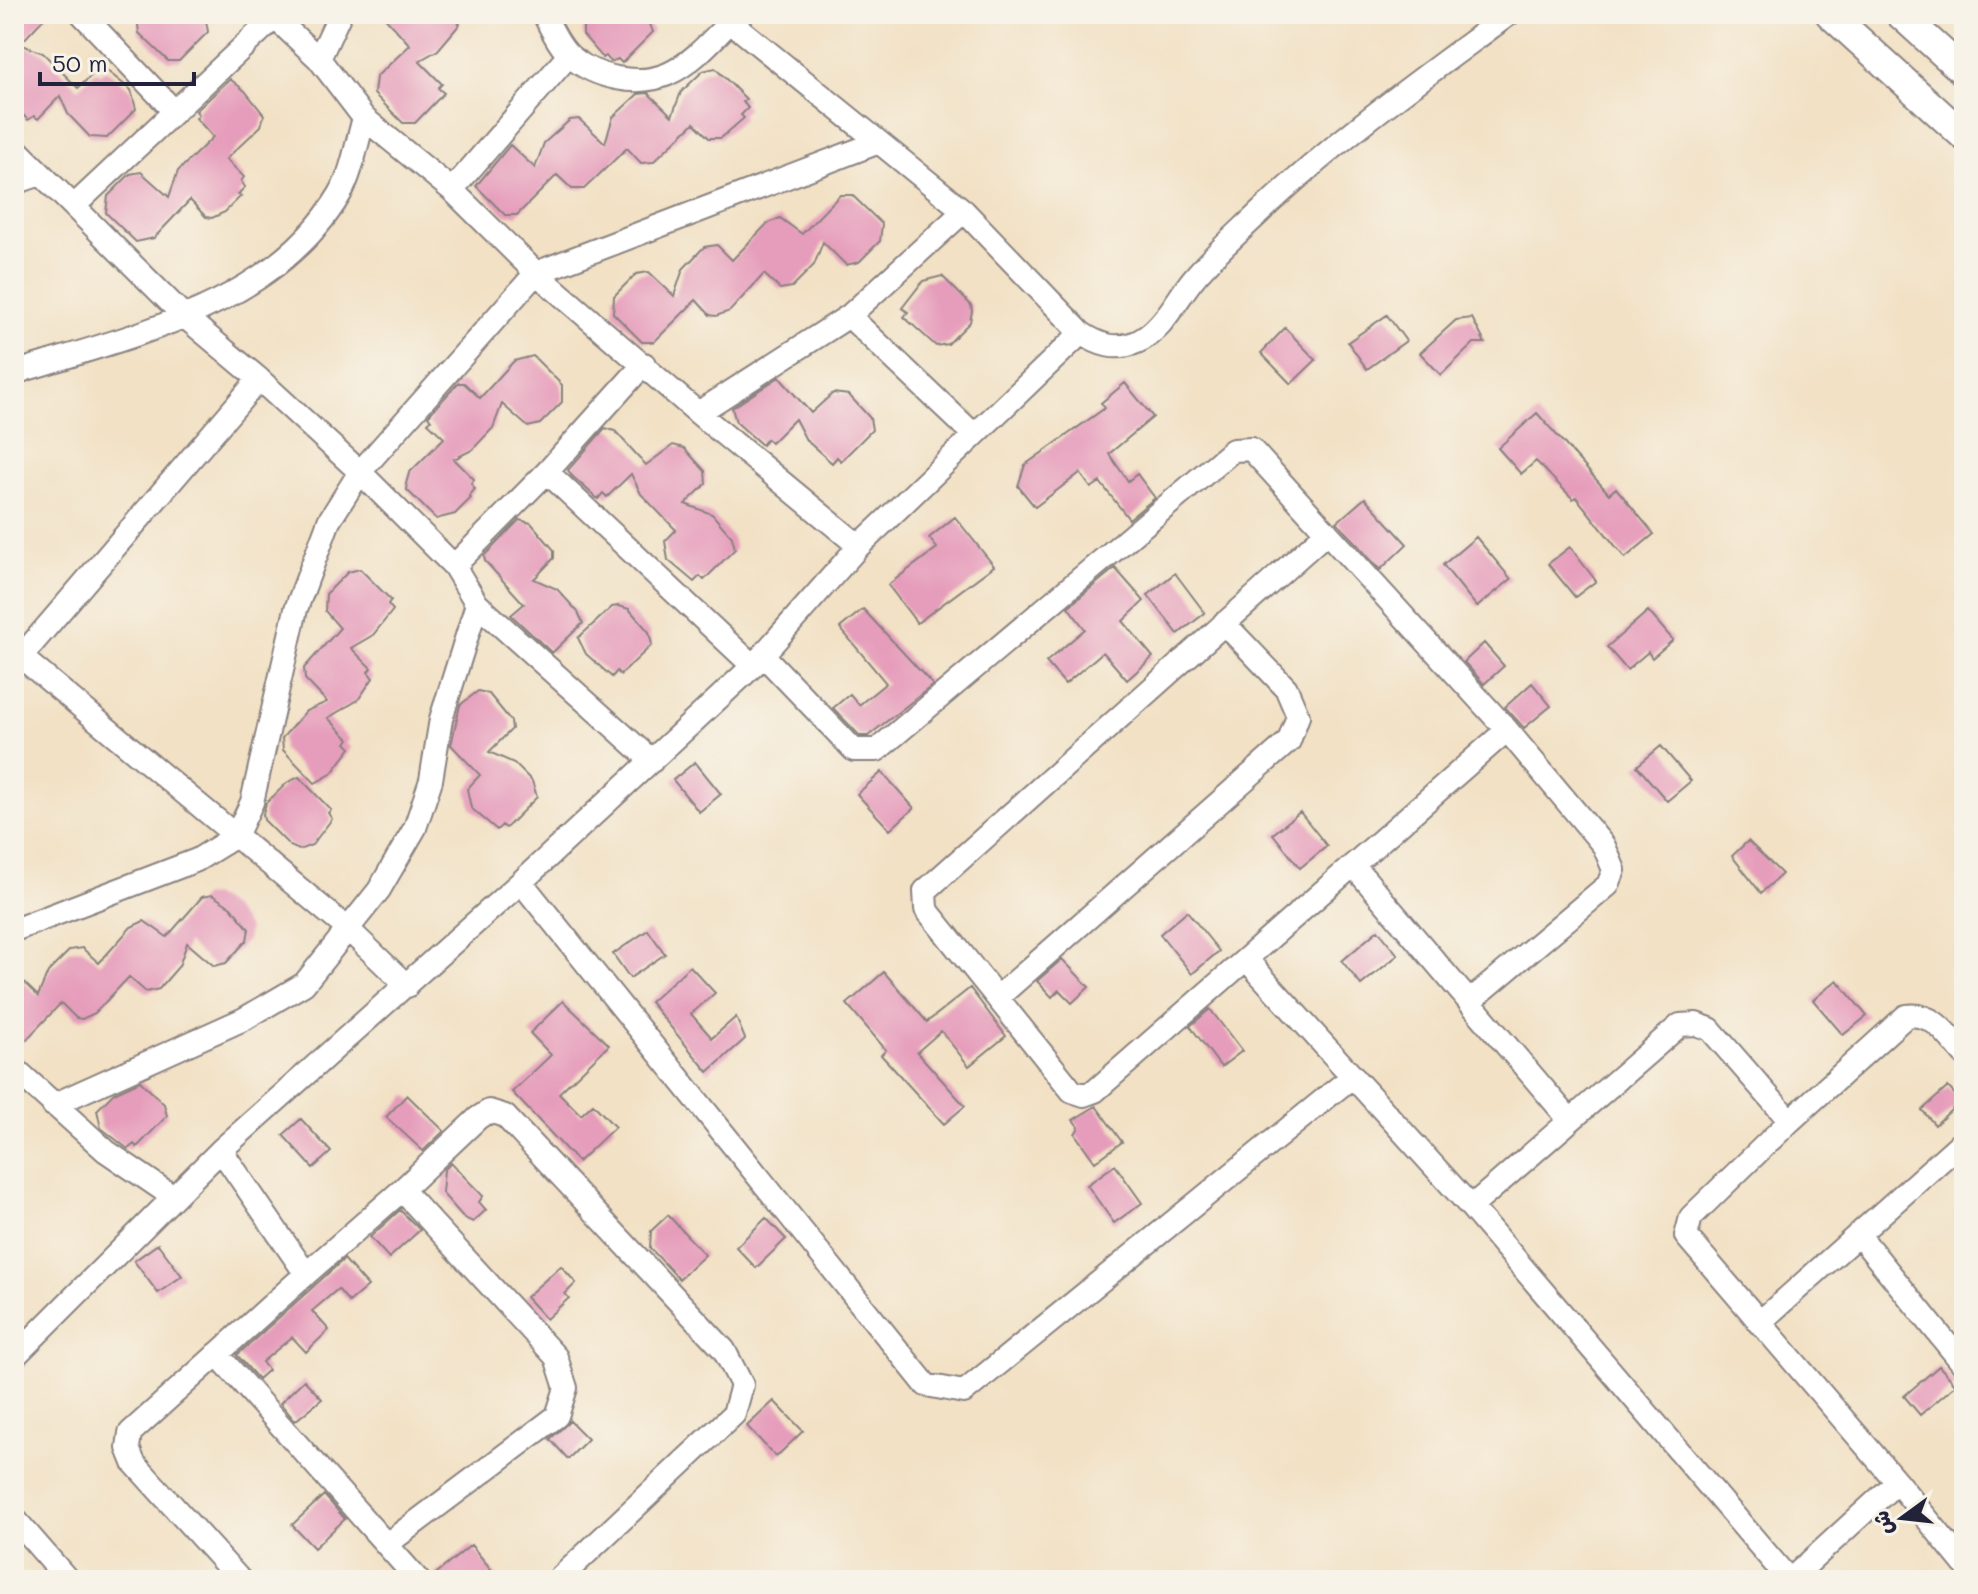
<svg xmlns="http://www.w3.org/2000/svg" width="1978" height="1594" font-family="Mali,'Playpen Sans Arabic',sans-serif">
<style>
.building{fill:#e69dbb}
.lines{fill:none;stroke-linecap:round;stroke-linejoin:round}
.minor-casing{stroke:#8a8280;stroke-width:26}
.major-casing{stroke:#8a8280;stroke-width:32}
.minor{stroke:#fff;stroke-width:22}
.major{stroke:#fff;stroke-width:28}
</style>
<rect width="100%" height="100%" fill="#f7f3e8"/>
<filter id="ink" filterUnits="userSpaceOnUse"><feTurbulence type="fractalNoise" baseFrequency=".0125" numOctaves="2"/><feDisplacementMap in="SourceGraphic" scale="16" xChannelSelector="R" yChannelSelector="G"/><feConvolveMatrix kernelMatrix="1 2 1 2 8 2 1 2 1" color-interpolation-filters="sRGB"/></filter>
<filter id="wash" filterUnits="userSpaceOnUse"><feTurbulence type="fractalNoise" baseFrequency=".006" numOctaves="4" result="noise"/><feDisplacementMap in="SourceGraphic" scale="32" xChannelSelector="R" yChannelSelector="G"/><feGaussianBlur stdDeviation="1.8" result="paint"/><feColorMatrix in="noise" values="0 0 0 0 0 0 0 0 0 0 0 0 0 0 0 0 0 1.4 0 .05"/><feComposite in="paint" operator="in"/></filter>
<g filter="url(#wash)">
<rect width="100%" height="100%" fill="#f2e1c5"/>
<g id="blocks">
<path class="building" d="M14,14h34l-28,30 23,9 35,35 18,-17 4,3 6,-4 25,20 5,19 -29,29 -17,-1 -22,-23 -8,-18 -22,23 -4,-3 -6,4 -14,-14z
M149,14h56l3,18 -29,29h-11l-29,-28 -1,-8z
M382,14h67l11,10 -22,26 -19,11 23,23 -4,4 6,5 -29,30h-12l-29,-29 2,-17 34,-32z
M592,14h54l7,18 -31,31 -4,-4 -7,3 -5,-6 -3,2 -20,-23v-12z
M715,68l31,31 -3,3 5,6 -7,7 3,3 -23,20h-12l-15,-15 -41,39 -12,1 -14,-15 -43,41h-12l-15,-14 -40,40h-12l-29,-29 34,-41 25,23 9,-25 26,-23 9,-1 26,24 8,-26 25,-23 10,-1 24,23 9,-24 22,-21z
M230,79l15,12 19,24 -3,11 -35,33 18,18 -3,4 4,6 -7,7 3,2 -16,16 -13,6 -6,-1 -16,-17 -36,38 -18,4 -30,-29 2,-17 22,-22 11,-2 28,25 9,-26 35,-34 -17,-19 3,-3 -3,-4z
M840,195h12l30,29 -2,17 -21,21 -13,3 -23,-23 -9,23 -22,22 -12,2 -16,-15 -34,37 -14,5 -6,-1 -14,-15 -42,42h-12l-29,-29 1,-17 22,-22 13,-2 25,24 9,-27 21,-22 13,-2 15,15 35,-36 13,-6 22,16z
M942,276l29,29 1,6 -2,11 -22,22 -12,2 -32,-29 4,-5 -6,-4 21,-27z
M1387,315l19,26 -39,28 -19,-27z
M1472,318l13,25h-11l-33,32 -21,-22 36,-33z
M1285,328l31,32 -25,24 -30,-31z
M533,356l29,29v17l-22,22 -12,3 -26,-23 -9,24 -21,22 -18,9 20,20 -3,4 4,6 -6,7 2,2 -16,16 -19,5 -29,-29 -1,-6 3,-11 35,-35 -16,-15 3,-3 -3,-4 30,-33h6l16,15 34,-37z
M779,377l32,36 22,-20 16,2 21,23 2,12 -31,31 -4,-4 -5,6 -26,-23 -11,-21 -24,24 -4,-4 -5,6 -26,-23 -4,-14z
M1125,383l28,34 -44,37 19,27 9,-7 18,24 -26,21 -29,-37 -9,6 -11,-15 -45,34 -17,-21 7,-21 80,-57 -4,-5z
M1537,413l72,81 7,-6 38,46 -29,24 -49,-61 -3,2 -37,-38 -15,13 -23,-26z
M605,428l10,3 31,34 27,-20 11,3 21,23 1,13 -21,20 27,10 20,23 3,12 -31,31 -4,-4 -6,6 -26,-22 -3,-19 11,-11 -35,-36 -10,-20 -24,23 -4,-4 -5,6 -26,-23 -4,-6z
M1365,498l42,46 -27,26 -43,-48z
M955,517l39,49 -77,57 -29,-38 49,-37 -8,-10z
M519,520l12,3 23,27v8l-20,21 23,10 21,23 5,11 -31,30 -41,-38 13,-11 -39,-43 -1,-5z
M1476,537l35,42 -34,28 -34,-42z
M1570,547l26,34 -21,16 -27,-33z
M1115,568l29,33 -21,20 30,36 -26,23 -24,-28 -38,32 -19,-22 39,-33 -17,-22z
M360,569l31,31 -3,4 5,6 -20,25 -22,13 20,20 -3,4 5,6 -15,22 -30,18 21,21 -3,4 5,5 -20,26 -16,9 -32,-33 -1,-12 24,-27 21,-9 -22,-23 -1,-11 36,-40 -15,-17 1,-17 22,-22z
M1175,573l30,40 -27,21 -30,-39z
M618,606l11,3 20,23 3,13 -32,30 -3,-4 -5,6 -26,-23 -8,-16 34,-31z
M863,609l70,76 -65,51h-8l-27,-28 17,-14 9,11 27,-22 -46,-55z
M1648,611l25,29 -21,18 -4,-6 -21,18 -20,-23z
M1484,643l20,23 -20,18 -20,-22z
M1532,683l19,23 -27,22 -19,-21z
M478,691l11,3 22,27 1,8 -23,23 25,11 18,18 5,16 -31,31 -4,-3 -5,5 -26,-22 -4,-19 13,-14 -29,-30 9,-40z
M1661,746l30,35 -24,20 -30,-35z
M695,762l26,32 -22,18 -26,-32z
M882,772l32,36 -24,22 -33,-36z
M299,777l32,33 -3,3 4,6 -20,26 -13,5 -9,-4 -26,-26 -1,-6 3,-11 22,-21z
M1300,812l27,34 -27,22 -27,-34z
M1748,841l34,33 -21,19 -29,-37z
M212,895l19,12 18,22 -2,11 -21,23 -12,3 -27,-23 -8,23 -20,23 -13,3 -17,-15 -34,36 -13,6 -6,-1 -15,-15 -34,36 -13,8v-74l24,23 10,-24 22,-22 12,-2 17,15 32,-36 13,-6 23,16 35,-40z
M1187,911l32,40 -27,23 -32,-40z
M648,930l17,24 -35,24 -17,-24z
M1378,930l20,25 -37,30 -19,-24z
M1062,959l27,28 -17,16 -13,-13 -7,7 -15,-16z
M690,966l25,27 -24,21 21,24 24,-21 9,22 -37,33 -58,-70z
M884,972l43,50 43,-34 36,48 -37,30 -28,-35 -24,21 48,54 -21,18 -63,-69 5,-5 -39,-46z
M1837,980l30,36 -24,19 -30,-35z
M563,1001l46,44 -50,48 22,22 12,-11 22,23 -37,35 -66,-70 39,-37 -21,-22z
M1210,1009l32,42 -21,16 -31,-41z
M140,1081l24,23 3,12 -30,31 -3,-3 -6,5 -27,-21 -4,-18 17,-17z
M1948,1087l13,14 -26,24 -13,-15z
M407,1095l37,36 -21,20 -37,-34z
M1096,1106l26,36 -27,20 -20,-28 4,-7 -6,-7z
M301,1119l30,33 -18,16 -30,-33z
M451,1163l32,33 -4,6 7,8 -13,12 -9,-4 -22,-25 2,-23z
M1115,1165l27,38 -28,20 -27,-38z
M400,1210l20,20 -31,28 -19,-21z
M668,1215l37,40 -26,24 -29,-31 1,-17z
M766,1218l20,21 -30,29 -20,-21z
M158,1244l24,32 -24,17 -24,-32z
M344,1259l24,27 -19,16 -11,-13 -26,22 17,19 -23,22 -14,-15 -30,25 6,8 -10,9 -21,-24z
M561,1266l15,17 -11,11 4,4 -23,21 -20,-22z
M1939,1366l17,19 -36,30 -16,-19z
M304,1380l18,19 -27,22 -15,-18z
M774,1401l29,30 -27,26 -29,-31z
M570,1421l18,18 -20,20 -18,-20z
M324,1495l21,24 -31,29 -22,-23z
M471,1545l29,35h-68v-3z"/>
</g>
</g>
<g filter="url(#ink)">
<use href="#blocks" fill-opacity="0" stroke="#8a8280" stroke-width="2"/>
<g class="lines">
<g class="minor-casing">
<path id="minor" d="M82,14l92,97
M271,14l48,45 45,59 88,72 84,83 162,140 161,133
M544,14c6,13 15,32 26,42 25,22 68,31 98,18 27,-12 49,-40 70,-60
M721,14l243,197 117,122c18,12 35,18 56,9 25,-11 39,-42 56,-63 19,-23 43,-44 64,-64 78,-75 166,-137 252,-201
M319,59l21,-45
M14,147l171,170 74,62 -245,286
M14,183l27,-9
M452,190l117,-135
M74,206l200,-188
M849,316l124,118
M14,373c115,-37 259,-66 326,-179 12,-21 17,-52 24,-76
M259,379l101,93 94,94 23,38 175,157
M698,413l151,-97 115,-105
M547,472l206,194
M454,566l93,-94 97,-108
M763,655l91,95h23l356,-300 18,-1 256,281 97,116 10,24 -6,15 -139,117
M21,657l328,273 58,56
M1353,865l216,254
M521,882l405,503 38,7 389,-316
M14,930l183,-70 39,-24 16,-34 44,-193 33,-88 31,-49 176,-199 343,-131
M1246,959l-151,132 -11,4 -12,-4 -146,-182 -1,-18 402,-359
M998,997l291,-256 9,-25 -12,-28 -62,-65
M14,1068l92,83 66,45
M53,1105l191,-86 60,-35 75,-94 36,-62 16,-48 10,-61 36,-115
M221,1150l85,124 -176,159 -2,15 6,15 106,117
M402,1190l76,-72 11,-7 16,5 219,234 18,35 -8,29 -176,166
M1471,1207l-225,-248 261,-229
M1858,1234l106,131
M306,1274l96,-84 154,167 10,31 -9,28 -170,128
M1759,1323l205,-183
M217,1354l201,226
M14,1357l207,-207 300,-268 232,-216 106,-120 222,-213
M1897,1482l-211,-246 5,-19 99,-96 116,-105c28,-4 41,19 58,38
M14,1518l54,62
M1789,1580l-318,-373 209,-182 16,-1 14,5 80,92
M1790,1580l107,-98 67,82"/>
</g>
<g class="major-casing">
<path id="major" d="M1830,14l134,122
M1900,14l64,58"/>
</g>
<use href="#minor" class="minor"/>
<use href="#major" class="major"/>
</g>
</g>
<rect width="1978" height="1594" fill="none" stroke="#f7f3e8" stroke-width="48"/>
<g transform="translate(1902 1518) rotate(255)" stroke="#f7f3e8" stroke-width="6" paint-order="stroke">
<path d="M0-6L14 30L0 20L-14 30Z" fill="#22223b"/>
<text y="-12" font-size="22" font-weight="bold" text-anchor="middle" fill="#22223b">ش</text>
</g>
<path d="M40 72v12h154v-12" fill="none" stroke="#22223b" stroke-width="4"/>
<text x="52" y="72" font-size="24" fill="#22223b" stroke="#f7f3e8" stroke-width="6" paint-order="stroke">50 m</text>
</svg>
